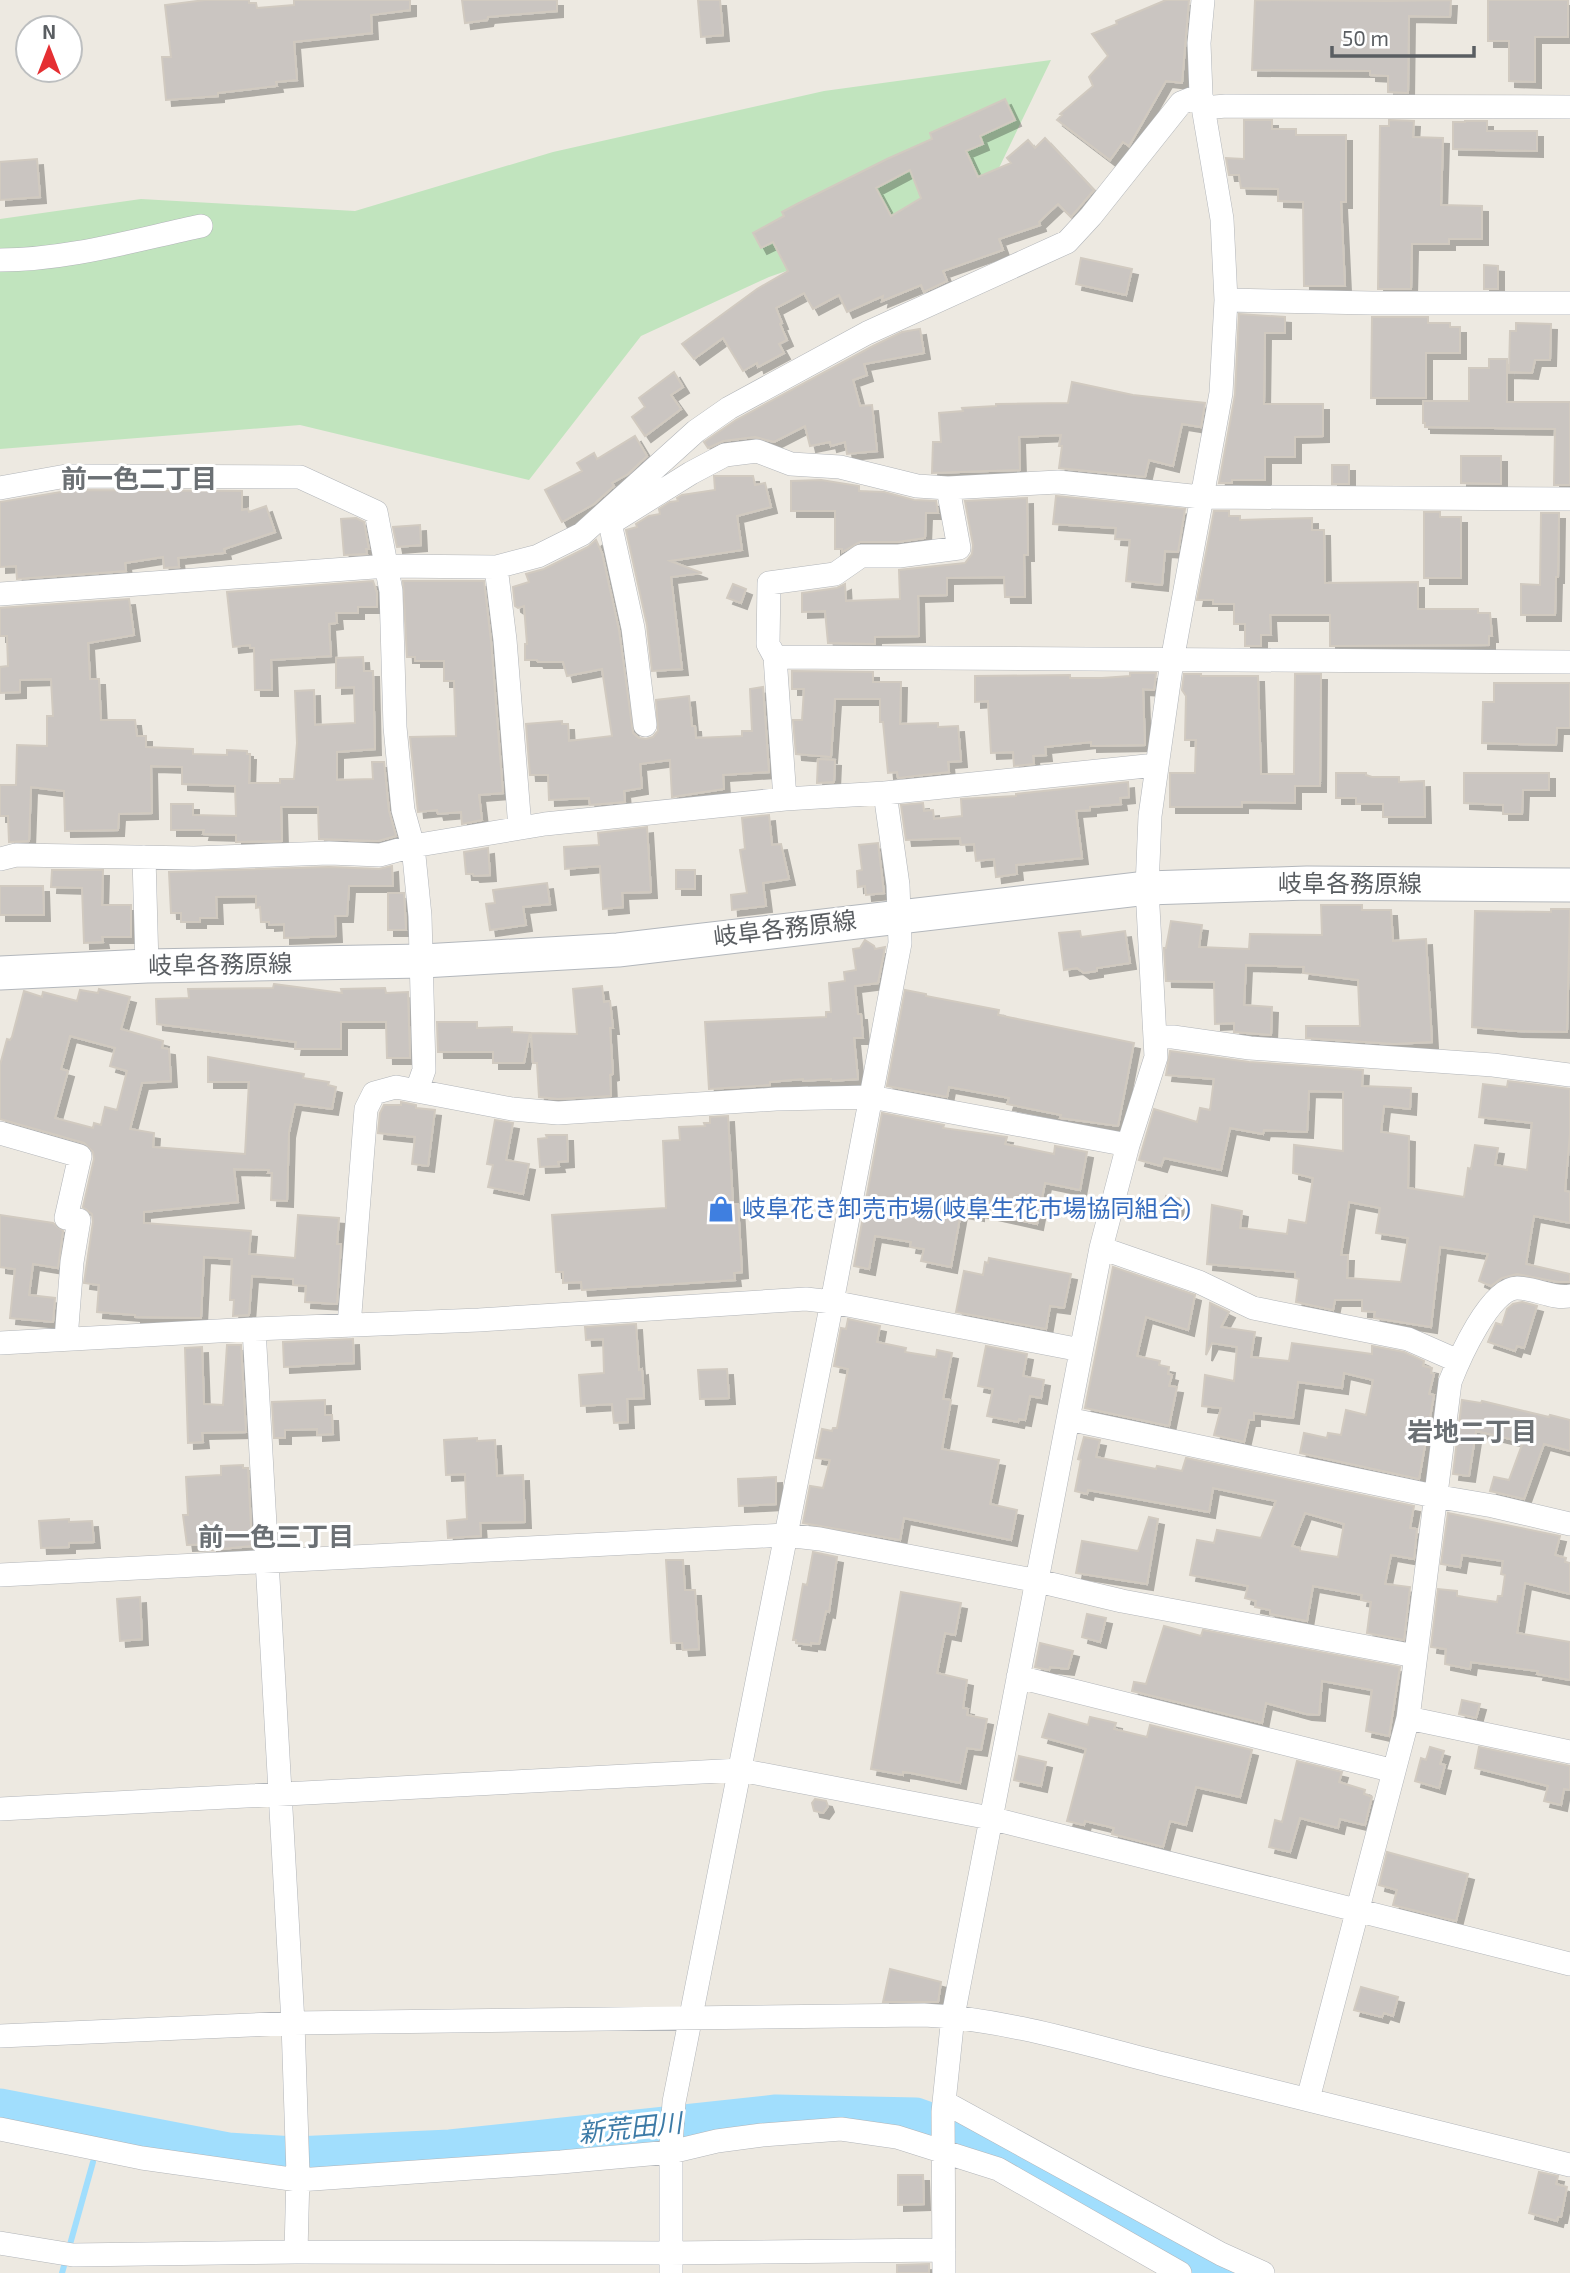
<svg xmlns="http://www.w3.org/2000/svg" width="1570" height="2273" font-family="'Exo 2','Noto Sans JP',sans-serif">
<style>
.green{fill:#c1e4be}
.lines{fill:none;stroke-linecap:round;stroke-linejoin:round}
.stream{stroke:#a1defd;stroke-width:6}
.river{stroke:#a1defd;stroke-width:35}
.building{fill:#cac5c1;stroke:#d1cac0;stroke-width:2;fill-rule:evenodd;filter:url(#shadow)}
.minor-casing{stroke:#b2b5b9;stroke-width:24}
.secondary-casing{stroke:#b3b7bc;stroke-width:35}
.minor{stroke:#fff;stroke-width:23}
.secondary{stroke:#fff;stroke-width:33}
.labels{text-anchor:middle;stroke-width:6;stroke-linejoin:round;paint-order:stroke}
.street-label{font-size:24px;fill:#5a5e62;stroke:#fff}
.shop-label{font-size:24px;fill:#366cbe;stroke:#fff;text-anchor:start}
.neighbourhood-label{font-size:26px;font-weight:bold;fill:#6b7074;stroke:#fff}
.water-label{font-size:26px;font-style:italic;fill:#3c7aa6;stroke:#fff}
</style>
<defs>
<filter id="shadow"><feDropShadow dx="6" dy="6" stdDeviation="0" flood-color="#0004"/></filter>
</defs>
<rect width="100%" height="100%" fill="#ede9e1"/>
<path class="green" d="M1051,60l-69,143 -213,74 -128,59 -112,144 -229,-55 -300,24v-230l141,-20 214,12 198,-59 271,-61z"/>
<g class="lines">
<path class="stream" d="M62,2273l31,-111"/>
<path class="river" d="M0,2106l228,44 67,4 155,-7 326,-35 140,3 75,27 235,131"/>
</g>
<path class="building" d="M205,0h44v3h7l1,5 37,-3v-5h116v10l-39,5 1,18 -78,9 3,38 -21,2 1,4 -59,7v3l-52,4 -4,-43h9l-6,-52z
M462,0h95v11l-69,6 -1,3 -22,3z
M698,0h22l3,35 -22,2z
M1166,0h23l-7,83 -16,-2 -37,65 -6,-4 -13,18 -53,-40 5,-5 -2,-1 33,-28 -4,-9 19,-21 -16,-22 25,-10 -1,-3z
M1255,0l131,1 65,-1 -1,17 -41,-1 -1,77 -20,-1v-16l-18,-1v-4l-118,-1z
M1488,0h80v37h-33v45l-26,-1v-40h-21z
M1005,99l10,21 -35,16 3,8 -17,7 12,26 33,-14 -4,-5 21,-18 7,8 10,-10 49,52 -23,27 -13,-13 -19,18 1,3 -41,14 4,11 -60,21 4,10 -23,11 -3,-7 -39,16 1,-5 -36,16 -8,-17 -26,14 -9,-16 -28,15 6,15 -2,1 7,16 -8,4 5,9 -26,14 -1,-4 -14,8 -20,-33 -29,21 -12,-15 75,-55 31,-18 -15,-29 -12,6 -8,-15 31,-17 -2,-4 15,-8 90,-45 45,-20 -2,-6zM910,170l11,28 -30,18 -15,-28z
M1244,120h28v9h24v6h50v67h-5l4,84h-41l-1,-84 -25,-1v-12l-37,-1 -2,-13h-10l-3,-17 18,1z
M1389,120l25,1 -1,16 30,1 -2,67 41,1v33h-33v5h-37l-1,45h-33l2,-163h9z
M1465,121h22v10h50v20l-84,-2v-27h12z
M37,159l3,38 -40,3v-38z
M1081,258l51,11 -6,26 -50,-11z
M1484,265l14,1v23h-14z
M1239,314l46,3v16h-20l-1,71h59v32l-28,1v20h-30v23h-33v3h-13l16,-88z
M1372,317h56v6h22v4h10v26h-34v45h-55z
M1516,323l35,1 -1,36h-15l-3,13 -23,-1 1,-41h6z
M920,329l4,24 -60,11 3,11 -14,5 7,26 12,-1 5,46 -30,3 -2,-12 -14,4 -1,-4 -20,4 -5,-20 -31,16 -19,-5 -32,4 -15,7 -4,-6 32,-22 137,-74 29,-14z
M1489,359h18v43h63v83h-16l1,-56 -130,-2v-4h-2v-22h46v-33h20z
M674,372l9,15 -12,8 10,14 -36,27 -13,-19 13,-10 -6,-9z
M1072,382l61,13 72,8 -4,24 -19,-3 -9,42 -24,-6 -4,17 -86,-9 3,-22h-3l2,-11 -42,2 1,33 -88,3 1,-31h8l-2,-29 24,-2 -1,-3 34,-2v-2l72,-1z
M635,436l12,20 -19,18 -16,9 2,3 -20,18 -32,18 -17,-32 37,-19 -5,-8 17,-10 3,6z
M1461,456h40v28l-40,-1z
M1332,465h17v19h-17z
M714,476h39l2,9 10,-2 6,24 -34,9 5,34 -72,11 32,12 -31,4 11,92 -30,2 -5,-46 -21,-95 11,-3 -1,-3 13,-8 11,-2 -1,-5 11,-7 8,-1 -1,-3 5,-3 33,-5z
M821,480l38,6v5l25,1 30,8 22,1 2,12h-12l-1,25 -27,4h-38l-18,10v-3h-7v-38h-44v-30z
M73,490l169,1v19l6,-1 1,3 17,-6 9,26 -51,17 1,4 -47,5 1,9 -15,1 -1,-11 -38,6 1,8 -109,8 -1,-13 -16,1v-65z
M1056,496l129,13 -7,43 -13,-1 -3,34 -36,-4 4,-41 -15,-1 1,-11 -63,-4z
M1027,498l1,57h-4l1,42h-20l-1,-20 -57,1v17l-29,1 1,40 -44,1v7l-47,-1 -3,-32 -23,1v-19l35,-5 8,-4 1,17 54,-2 -1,-29 66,-7 7,-9 1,-9 -8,-44z
M1214,511h15v5h11v4l72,-2v12h12l1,53 93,-1v27h60v4h12l2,23h-3v9l-159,1v-31h-60l1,20h-10v11h-16v-22h-11v-20h-21v-4h-16z
M1424,512h16v5h21v61h-37z
M1541,513h18l-1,64h-2l-1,38h-34v-31l19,1z
M356,518l8,4 5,27h-3l1,5 -23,1 -3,-36z
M420,525l1,20 -24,2 -4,-20z
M596,540l6,13 17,77 14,103 6,5 7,1 7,-2 5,-6 -2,-31 33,-4 3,30h3l1,12 46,-2v-5h10l-2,-42 13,-2 6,85 -46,3 1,14 -52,8 -2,-37 -30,4 2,24 -18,3 1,11 -35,3 -1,-7 -40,2 -1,-25h-18l-4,-51 36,-3v3h6l1,17 43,-5 -10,-67 -35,7 -4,-14h-25l-1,-2h-12v-16h2l-3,-38 -6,2 -3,-2 -2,-19 16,-5 -3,-8 18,-5 44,-22z
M373,581l4,12v14h-19v6h-22l1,10 -8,1 2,32 -60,4 1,30h-17l-1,-42h-4v-3l-17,2 -6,-55z
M403,581h81l7,60 12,152 -24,2 3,25 -20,4 -1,-12 -23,2 -1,-4 -19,2 -8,-75 46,-1 -2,-55h-10v-20h-29v-4h-8z
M733,584l13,5 -5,14 -14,-5z
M129,599l5,36 -46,8 2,36h9l2,41h34l2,16h9v11l47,2v5l34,1v-5l20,1v3h3l-1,29h31v-4h14l3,-36 -2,-52 19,-1 1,35 40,-2 -1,-36 -18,1v-30l27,-1 1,14h9l2,78 -38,3v28l36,-1 -1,-17h12l5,49 7,25 -18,5 -59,-2 -1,-32h-37l1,34 -46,1v-7l-33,-1 1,-4h-33v-26h22v11l43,1 -1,-30 -53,-2v-17l-31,-1 1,47 -33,1 -1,16 -53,1 -1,-40 -33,-4 -2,54 -20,1 -1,-26h-8v-31h16l1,-40 30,1v-30h6l-2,-37 -31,1v12l-20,1v-26l8,-1 -1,-30h-7v-28z
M792,671l81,1v10h28l-1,42 38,-1v4l20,-1 3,35 -13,1 1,10 -51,6 -1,-6 -9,1 -5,-51h-3v-23h-45l-4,58 -35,-3 -3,-34h9l2,-31h-12z
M1130,673h26l-2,17 -11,-1 2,56 -54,1v-4l-46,5 1,8 -13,1 1,8 -20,2 -1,-14 -22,1 -3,-52 -13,1v-26l95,-1v3h32l28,-2z
M1184,674h17v2h57l3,98h33l1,-100h26l-1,112h-25v17l-53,-1v5h-72v-34h25l1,-33h-11l1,-44 -4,-6z
M1494,683h76v45h-13l-1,17 -74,-2 1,-41h11z
M818,759l17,1 -1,22 -17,1z
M1336,773h30v2l6,2h27v5l25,-1 1,36h-42v-13h-27v-6h-20z
M1464,773h85v17h-26l-1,24h-19v-9l-39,-2z
M1128,782l1,15 -9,1 1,6 -31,3v3l-14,1 6,47 -66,7 1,9 -21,3 -2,-18 -18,2 -2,-17 -13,1 -1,-7 -54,2 -5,-35 22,-2 1,8 9,-1 1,9 28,-3 -1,-17 55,-3v-2z
M769,815l3,30 9,-1 8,35 -26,4 3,23 -34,4 -1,-15 16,-2 -7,-43 5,-1 -3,-31z
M647,827l4,65 -29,1 1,14 -20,2 -3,-43 -35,3 -1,-22 35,-2 -1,-12z
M878,843l6,50 -18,2 -1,-9 -7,1 -1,-16 5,-1 -3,-25z
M488,848l2,27 -16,1 -1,-2h-7l-2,-22z
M392,866l1,20h-44l-2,30h-12l1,20 -52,2v-14l-15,1v-3h-8l-1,-15 -4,1v-12l-40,1 1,21h-17v4h-19v-9h-10l-2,-41 160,-5 50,2z
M52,870h51l-1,35h29v32h-29l1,5 -19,1 -2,-55 -31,-1z
M676,870h19v19h-19z
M547,883l3,21 -27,3 3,18 -36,5 -4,-26 9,-1 -2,-13z
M0,886h43l1,29h-44z
M388,893h16l2,37h-18z
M1321,905h41v5h29l2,31 33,-2 6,103 -38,2 -88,-6v-12h54l-2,-46 -55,-7 1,-6 -58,-2 -2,40 28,2 -1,28 -37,-3v-9l-19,1 -1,-42 -48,-1 -2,-33h2l5,-27 31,4 -3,22 50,2 1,-15 72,1z
M1551,909h19l-3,123 -51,-1 -44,-4 3,-116 76,1z
M1080,931l1,6 44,-6 5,32 -33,5v3l-13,2 -7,-5 -13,2 -5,-37z
M865,940l9,6 1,3 10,-2 -7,36 -23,3 3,28h3l2,24h-9l4,41 -27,2v-2l-28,2v-2l-33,3v3l-61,4 -4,-67 121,-5v-5h5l-2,-29 16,-2 -1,-9 12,-2 -3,-21 7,-1z
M274,984l68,9 -1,-4 44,-1 1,5 22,-1 2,66h-23l-1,-36h-45v27h-46l1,-7 -139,-18 -1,-25 33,-1 -1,-9 85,-1z
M602,986l2,16 6,-1 3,27h-3l3,46 -3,1 1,21 -53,3 -19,-2 -2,-34h-4l-2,-30 46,1 -4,-45z
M99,989l31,8 -9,32 42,12 -1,7 7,1 2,32 -29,2 -12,46 24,4 -1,14 92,7 4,-72h-41v-25l96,17 -1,4 26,4 -1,3 8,2 -4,22 -37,-5 -6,28 -2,69 -16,-1 1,-27h-4l1,-3 -35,-1 4,33 -94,10v11l107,8 -2,23 46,4 3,-43 41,3 -2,26h4l-4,60 -32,-2 1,-16 -13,-1v-6l-41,-3 -3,39 -16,1 1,-16h-4l2,-41 -28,-2 -3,61 -66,-1v-2l-38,-3 2,-27 -15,-2 9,-61 -1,-8 -9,-7 11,-48 -1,-7 -9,-9 -84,-24v-54l7,-26 3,1 2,-3 12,-46 18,6 1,-5 34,9 3,-11 18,3zM70,1036l45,12 -5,18 17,5 -10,39 -12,-3 -4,18 -7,-2 -1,5 -38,-10 13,-47 -7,-2z
M905,990l21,4v2l73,14 -1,5 136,28 -16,83 -58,-8 1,-3 -54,-11 2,-6 -60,-11 -2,10 -60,-11z
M437,1022h40v6l35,-1v5l18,1 -6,30h-31v-11h-55z
M1170,1051l79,11 114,8 -1,16 49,2 -1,21 -26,-3 -3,26 28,4 -1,52 56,9 4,-29 3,1 4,-24 23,3 -3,17 32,5 5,-47 -53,-6 4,-33 24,3 1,-6 62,8v44l-5,58 5,1v31l-36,-7 -8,48 44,10v8h-12l-41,-8 -15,4 -11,8 -12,-5 9,-27 -48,-7 -9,80 -57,-9 1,-6 -13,-1v-11h-27l-2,10 -37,-8 3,-23 -4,-1v-6l-88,-8 5,-59 30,6 -2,17 47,6 2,-14 17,3 7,-45 -20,-5 1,-28 49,6v-59l-34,-1 -2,41 -43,-2 -1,4 -33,-6 -9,42 -57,-12 -3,8 -22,-6 15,-51 43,13 3,-14 10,2 4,-31 -48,-4zM1349,1202l31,6 -4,25 32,5 -7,44 -54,-4 1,-23h-7z
M401,1102l15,3v3l19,2 -7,56 -16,-2 3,-27 -37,-4 2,-20 4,-8h17z
M882,1113l62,12 -1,3 64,9 -2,7 49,10 1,-8 32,6 -7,38 -35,-7 -8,41 -59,-13v4l-17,-3 -10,55 -30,-6 3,-12 -14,-2 1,-5 -36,-6 -6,33 -15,-3z
M728,1116l5,88h5l4,68 -8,1 1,7 -153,10 -1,-8 -18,1v-11h-7l-4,-57 114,-7 -3,-67 17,-1 -1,-13 26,-1 -1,-3h6v-6z
M495,1120l18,3 -7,37 23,4 -6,30 -35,-7 5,-22 -6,-1z
M546,1135h21l1,26 -10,1 1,4 -19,1 -2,-28 9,-1z
M1166,1196l16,3 -3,15 -15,-3z
M0,1215l53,8 10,8 -5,37 -25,-4 -4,31 26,3 -2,24 -43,-4 5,-49 -15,-2z
M989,1258l82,16 -7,34 -14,-2 -4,23 -90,-17 8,-41 19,4 2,-13 3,1z
M1113,1267l82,28 -7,35 -42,-13 -9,39 23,5 -1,4 10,2 -1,7 4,1 -3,11 8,1 -8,39 -84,-18z
M1522,1302l15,4 -13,42 -7,-2 -2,5 -27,-9 8,-19 6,2 5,-16 6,-5z
M1210,1303l19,9 -8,15 34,5 -4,25 38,4 3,-18 80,11v-8l32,6 20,9 -1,5 9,2 -1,5 3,1 -5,20 5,1 -15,84 -119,-26 4,-20 23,5 1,-5 13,2 5,-25 20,5 7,-35 -29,-7 -2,15 -44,-6 -5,36 -39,-5v7h-5l-5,22 -30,-7 7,-27 -19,-2 3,-31 29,6 3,-34 -25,-4 -6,12z
M848,1319l32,7 -3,16 29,6 -1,4 31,5 1,-7 15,3 -9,46 8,1 -9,49 57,11 -9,44 27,6 -6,30 -107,-22 -4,22 -97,-17 7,-37 13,2 7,-28 -14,-2 6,-29 10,2 1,-3h4l11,-59 -14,-3 7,-38 5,1z
M636,1324l3,46 3,-1 2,29 -17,1 1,23 -14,1 -2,-19 -31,2 -2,-31 25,-2 -1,-34 -17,1 -1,-13z
M353,1339l1,24 -70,4 -1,-25z
M227,1345h14l5,87 -44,1 1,9 -15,1 -3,-95 17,-1 2,57 19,1z
M986,1346l41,8 -4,22 21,4 -3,18 -11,-2 -5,24 -6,-1 -1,3 -31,-6 6,-27 -15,-3z
M727,1369l2,29 -29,1 -2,-29z
M325,1400v15h7l1,19 -16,1v-6l-32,1v8h-11l-2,-36z
M1462,1400l19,3 1,-2 67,16 1,-2 20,5v31l-26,-7 -20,55 -34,-8 4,-14 15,3 14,-38 -47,-11 -7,45 -16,-2z
M1084,1437l16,3 -4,17 60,12 1,-3 25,5 4,-13 228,48 -4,22 7,1 -3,30 -23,-4 -6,29 25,3 -6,53 -37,-7 4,-31 -10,-2 1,-5 -49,-9 -6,35 -37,-7v-4l-15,-3 1,-6 -11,-3 3,-12 -58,-11 7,-35 17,3 3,-13 44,8 15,-37 -63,-13 -4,24 -121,-22 -1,4 -12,-3 6,-31 -3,-1zM1305,1513l39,11 -6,33 -38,-6v-3l-8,-2z
M477,1438v3l18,-1 2,36 26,-1 2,47 -45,1 1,13 -33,2 -1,-17 20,-2 -2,-45 -19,1 -2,-35z
M243,1465v3h5l4,78 -41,4v-6l-24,1 -4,-30h5l-2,-38 35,-2v-9z
M776,1477v27l-37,2 -1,-27z
M1448,1513l112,23 -5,19 11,3 -1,4 5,1v31l-45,-11 -8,50 53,9v38l-33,-6 1,-3 -67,-9 -1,7 -25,-5 1,-15 -15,-2 7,-58 19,2v5l40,6 1,-6h4l3,-21 -4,-1 2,-13 -41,-6 -2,12 -19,-3z
M1149,1517l9,2 -11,65 -71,-11 6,-32 56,10z
M69,1519v3l23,-1 2,21 -25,1v4l-28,1 -2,-27z
M813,1552l24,5 -8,55 -3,-1 -7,33 -8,-1v2l-15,-2v-3h-3l10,-56 4,1z
M666,1560h17l2,30h10l4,59 -16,1 -1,-7h-11z
M901,1592l60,11 -6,32 -10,-2 -8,40 30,7 -4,28 5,1 -1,6 20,4 -6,31 -14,-2 -7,35 -49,-10 -8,-1v3l-32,-6z
M140,1597l2,42 -22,2 -3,-42z
M1087,1614l19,4 -6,24 -18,-5z
M1164,1626l37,10 2,-6 197,37 -11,69 -23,-5 6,-41 -50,-9 -3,34 -13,-1 -40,-11 -4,20 -130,-32 2,-9 12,2z
M1040,1643l33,8 -5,18 -18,-2 -1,3 -14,-3z
M1462,1700l18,4 -4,14 -17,-4z
M1049,1714l39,11 2,-8 26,6 -2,6 33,8 3,-12 102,25 -12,47 -44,-10 -10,38 -16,-4 -7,26 -51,-13 2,-6 -29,-7 -1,4 -17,-4 19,-72 -44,-12z
M1430,1747l14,4 -4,13 5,1 -6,23 -24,-7 6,-23 5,2z
M1479,1747l91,19v24l-6,-1 -3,16 -17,-4 4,-15 -73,-18z
M1019,1756l27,6 -5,24 -27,-6z
M1297,1761l45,11 -3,10 26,8 -1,4 8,3 -7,28 -25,-6 -2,9 -38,-10 -10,34 -21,-5 6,-27 7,2z
M815,1799l11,2 2,5 -5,7 -9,-2 -2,-8z
M1387,1852l81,22 -12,47 -63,-16 4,-15 -18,-5z
M890,1969l51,13 -3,20h-55z
M1361,1987l37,10 -5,19 -9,-3 -2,4 -28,-7z
M1539,2172l19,4 -2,8 11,3 -6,30h-3l-1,4 -28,-8z
M898,2175h25l1,29 -26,1z
M929,2264v9h-32v-8z"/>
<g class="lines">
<g class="minor-casing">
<path id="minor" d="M1203,108l23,-2 344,1
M0,260c68,0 135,-20 201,-34
M1226,300l146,3h198
M0,488l66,-12 234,1 76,35 15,79 4,136 8,83 10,36 7,70 4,154 -7,20
M605,514l5,9 23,105 12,97
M614,521l77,-48 34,-18 32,-4 34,13 49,3 77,19 31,2 110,-6 143,15 369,2
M496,567l9,73 15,188
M0,594l388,-28 108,1 42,-11 44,-22 114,-103 33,-23 138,-75 200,-91 24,-26 90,-113 20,-8
M775,657l795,5
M785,799l-10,-142 -7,-13 1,-61 66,-9 26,-18h38l60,-8 -11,-60
M144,857l3,109
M0,859l16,-4 178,3 135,-5 51,2 33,-9 132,-22 240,-25 100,-6 271,-28
M1155,1037h18l77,11 243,17 77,10
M0,1133l80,23 -14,62 13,2 -7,42 -6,77
M1101,1248l98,34 54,26 155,31 50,22
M349,1326l17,-217 8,-16 22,-6 116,22 46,4 218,-14 95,-2 257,48
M254,1329l39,694 5,151 -2,78
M0,1343l254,-14 225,-9 327,-21 26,3 249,48
M1068,1419l366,77 59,10 77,18
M0,1575l785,-40 35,4 218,42 84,20 293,55
M1018,1677l376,94
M1408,1718l162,34
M0,1809l740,-39 250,48 580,146
M0,2036l293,-13 631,-8c82,4 164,30 244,50 134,33 268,66 402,100
M1308,2099l100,-381 42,-336c9,-23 40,-94 67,-94 19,0 34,11 53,8
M944,2102l277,152 42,19
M0,2129l142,29 156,22 263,-18 110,-10 46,-11 45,-6 79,-6 56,8 101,32 182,104
M0,2243l73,12 223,-3 374,1 274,-3
M671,2273v-128l3,-43 158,-800 68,-359 -2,-58 -13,-92
M944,2273l-1,-161 10,-96 148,-768 27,-103 28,-88 -9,-169 3,-72 22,-155 49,-268 5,-93 -4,-81 -21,-124 -2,-52 4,-43"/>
</g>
<g class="secondary-casing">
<path id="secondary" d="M0,973l147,-7 276,-5 195,-11 529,-62 160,-5 263,2"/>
</g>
<use href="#minor" class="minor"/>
<use href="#secondary" class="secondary"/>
</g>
<defs>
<g id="shop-bare" transform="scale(2.1)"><path d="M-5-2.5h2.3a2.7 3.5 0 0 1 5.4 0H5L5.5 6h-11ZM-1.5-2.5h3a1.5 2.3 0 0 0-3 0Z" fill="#3f7fe0" stroke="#fff" stroke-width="2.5" paint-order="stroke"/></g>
</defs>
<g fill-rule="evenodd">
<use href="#shop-bare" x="721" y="1209"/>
</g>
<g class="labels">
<g class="street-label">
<text x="1350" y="892">岐阜各務原線</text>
<text transform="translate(785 929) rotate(-7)" y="8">岐阜各務原線</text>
<text transform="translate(220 965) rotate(-1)" y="8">岐阜各務原線</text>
</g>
<g class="shop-label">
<text x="742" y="1217">岐阜花き卸売市場(岐阜生花市場協同組合)</text>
</g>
<g class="neighbourhood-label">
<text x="139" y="488">前一色二丁目</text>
<text x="1472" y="1441">岩地二丁目</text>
<text x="276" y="1546">前一色三丁目</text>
</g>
<g class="water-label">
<text transform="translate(630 2128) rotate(-6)" y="9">新荒田川</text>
</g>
</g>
<g transform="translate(49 49)"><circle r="33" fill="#ffffff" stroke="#bdbfc0" stroke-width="2"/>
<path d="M0-5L12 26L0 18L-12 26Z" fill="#e52f32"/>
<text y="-10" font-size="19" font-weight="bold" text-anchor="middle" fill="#5a5e62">N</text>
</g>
<path d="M1332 46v10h142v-10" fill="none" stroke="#5a5e62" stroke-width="3.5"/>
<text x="1342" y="46" font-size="21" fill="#5a5e62" stroke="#ffffff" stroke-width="5" paint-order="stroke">50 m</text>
</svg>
